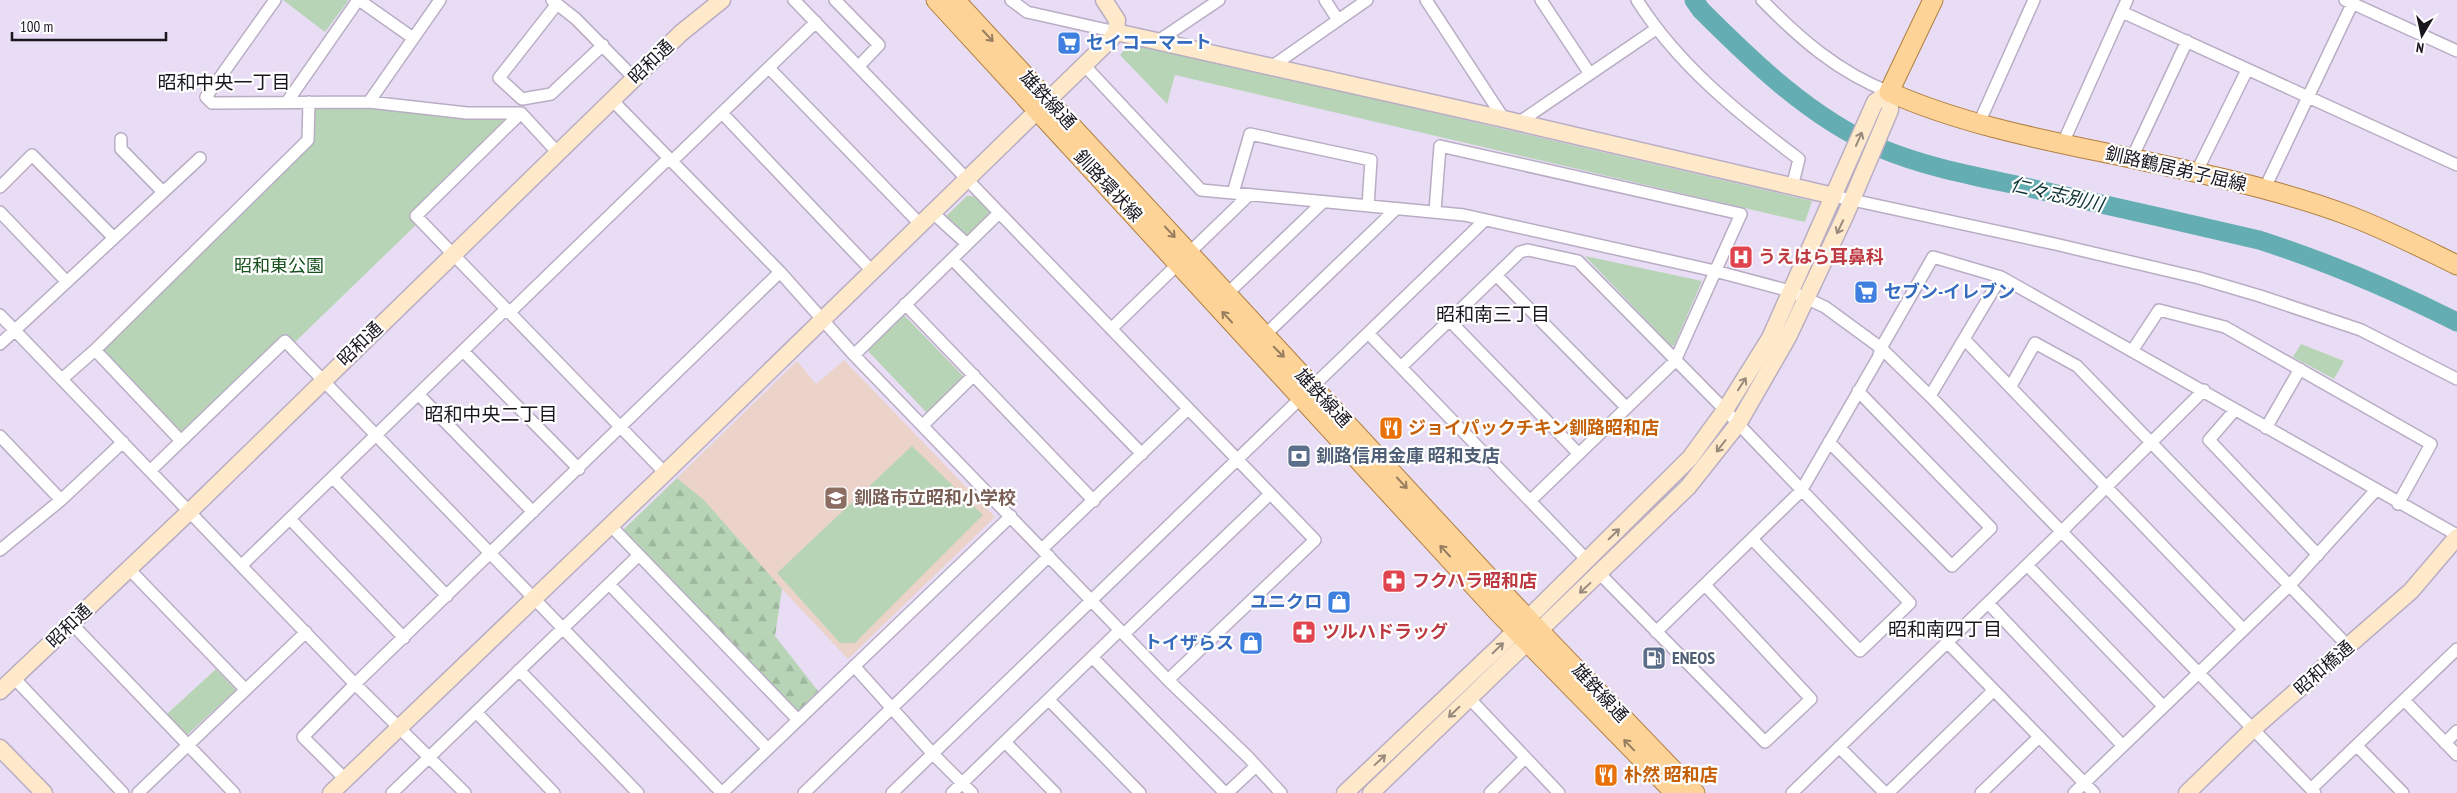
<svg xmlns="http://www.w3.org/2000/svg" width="2457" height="793" font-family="'PT Sans Narrow','Noto Sans JP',sans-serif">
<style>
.education{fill:#ebd3c9}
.forest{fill:url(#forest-firs)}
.park{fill:#b7d5b6}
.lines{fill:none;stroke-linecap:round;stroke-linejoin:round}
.river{stroke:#64adb2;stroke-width:19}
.street-casing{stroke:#b9adc4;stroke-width:14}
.secondary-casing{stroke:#b9adc4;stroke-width:19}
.primary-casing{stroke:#ae7e3f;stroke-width:21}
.street{stroke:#fff;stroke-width:11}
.secondary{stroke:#ffe9cb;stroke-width:16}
.primary{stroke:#fed397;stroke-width:19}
.oneway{stroke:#977e61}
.oneway2{stroke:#988a7d}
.labels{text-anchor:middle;stroke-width:4.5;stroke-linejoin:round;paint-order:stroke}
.shop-label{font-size:18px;font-weight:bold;fill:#366cbe;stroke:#fff;text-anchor:start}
.street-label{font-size:18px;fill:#1a161e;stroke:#fff}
.health-label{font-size:18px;font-weight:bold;fill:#be3a42;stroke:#fff;text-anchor:start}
.park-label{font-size:18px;fill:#17511b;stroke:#fff}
.food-label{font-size:18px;font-weight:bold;fill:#c56008;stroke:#fff;text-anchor:start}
.service-label{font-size:18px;font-weight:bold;fill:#4e5e75;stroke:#fff;text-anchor:start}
.education-label{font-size:18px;font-weight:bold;fill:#785e54;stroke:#fff;text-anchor:start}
.neighbourhood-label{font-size:19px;fill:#1a161e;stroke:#fff}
.water-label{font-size:19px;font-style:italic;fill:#0d3235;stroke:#fff}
</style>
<defs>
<pattern id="forest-firs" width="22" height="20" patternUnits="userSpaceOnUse" patternTransform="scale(1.25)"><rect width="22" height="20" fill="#b7d5b6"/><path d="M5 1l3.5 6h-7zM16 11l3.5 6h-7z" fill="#9db69c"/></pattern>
</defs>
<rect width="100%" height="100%" fill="#e9ddf5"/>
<path class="education" d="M844,360l151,157 -147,142 -171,-181 120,-117 19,23z"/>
<path class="forest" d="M677,478l27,22 78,89 -7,47 43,55 -22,23 -174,-183z"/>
<path class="park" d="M283,0h64l1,1 -23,31z
M1131,42l681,159 -7,21 -630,-147 -8,29 -47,-49z
M313,107h55l133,10 4,7 -87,99 -125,121 -7,-8 -104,100 -82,-87 213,-207z
M967,196h8l16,17 -26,24 -20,-20z
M1585,256l117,25 -28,65 -4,-1z
M904,315l60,62 -37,36 -60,-63z
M2301,344l43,17 -10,18 -41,-22z
M912,446l71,69 -128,128h-15l-63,-70z
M216,669l20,21 -49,45 -20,-21z"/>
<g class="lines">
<path class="river" d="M1694,0l7,10c53,53 110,108 179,138 47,20 100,29 150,40 76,17 153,34 229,52 69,22 134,50 198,82"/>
<g class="street-casing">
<path id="street" d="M275,0l-69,97 6,6 157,-1 98,11h54
M359,0l54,38
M552,0l24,19 58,59
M794,0l521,540 -147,140
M835,0l44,45 -20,21
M1011,0l16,12 89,20
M1325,0l13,20
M1426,0l78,119
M1541,0l49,74
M1637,0c41,65 101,113 162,159l-7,28
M1762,0c38,39 76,72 127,92
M2345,0l112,51
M557,4l-58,74 23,21 29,-5 52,-49
M2122,12l335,153
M1158,41l61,-41
M1084,65l117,125 263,25 251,56 75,20 35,16 56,41 49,48 385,397
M1271,67l96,-67
M769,68l151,156
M612,100l168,172 74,83 314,325 80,77 33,36
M287,102l71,-102
M369,102l71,-102
M722,113l151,159
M1518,123l138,-94
M1979,123l55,-123
M121,139v10l42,43
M2063,143l64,-143
M558,153l-37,-40 -105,103 249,257
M2132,158l55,-117
M671,162l145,-140
M2196,173l51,-103
M0,187l32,-32 82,83
M2264,190l90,-190
M1233,193l17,-59 121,26 -3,46
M1834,196l221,48 144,34 61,18 101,34 96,49
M1435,211l5,-65 301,68 -66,147 -144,139
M0,212l67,70
M933,213l34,31
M1189,253l60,-58
M952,259l190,195
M1496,275l130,132
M1227,294l95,-91
M905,304l189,197
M509,313l159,-154
M0,315l355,369 110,109
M1450,321l129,133
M1111,329l68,-66
M1368,333l219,227
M1264,336l132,-127
M1965,340l278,289
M0,344l200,-186
M95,350l86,91
M463,351l116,118
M2132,351l27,-41 66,17 206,117 -33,60
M854,355l145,-142
M1401,367l119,-115 8,-2 50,11 147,149 185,193 -50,48 -107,-111
M62,379l33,-29 213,-210 1,-38
M2011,386l24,-43 42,23 272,281
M419,395l114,117
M1930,396l71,-119
M2235,410l-26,30 109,115
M923,425l51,-50
M2266,428l34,-59
M0,436l61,64
M1829,442l123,124 39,-38 -133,-137
M151,470l134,-129 437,452
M333,478l114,118
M290,519l114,119
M610,525l188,195
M1042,549l146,-140
M0,550l61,-50 62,-58
M242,565l264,-256
M2027,565l136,141
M129,569l116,120
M1600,574l165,168 46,-43 -105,-113
M609,584l159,165
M1988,603l135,143
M71,623l163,170
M1656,632l145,-141 77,-133 3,-10 52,-91 68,20 456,258
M1124,634l146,-140
M1947,642l147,151
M1092,657l133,136
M854,666l79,88 39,39
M519,670l119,123
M14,678l109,115
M1469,698l90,95
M1049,700l91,93
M2404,700l53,55
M476,712l78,81
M1005,742l50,51
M2445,743l12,-12
M2357,746l46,47
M1839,747l46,46
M345,779l-42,-42 52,-53 425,-412
M2311,789l146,-140
M138,793l168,-161
M392,793l247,-238
M722,793l289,-277
M804,793l245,-237
M892,793l593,-573
M952,793l168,-163
M1227,793l29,-27
M1490,793l35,-35
M1792,793l269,-261 143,-142
M1888,793l106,-103
M1981,793l58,-56
M2074,793l216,-208 86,-95"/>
</g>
<g class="secondary-casing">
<path id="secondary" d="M1116,32l388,87 330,77
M0,691l190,-180 491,-478 41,-33
M0,748l44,45
M331,793l334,-320 446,-434 5,-7 1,-12 -13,-20
M1345,793l154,-146 191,-189 35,-48 45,-72 105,-236 14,-10
M1371,793l317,-306 50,-63 50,-87 57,-121 45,-106 -1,-18
M2187,793l66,-64 158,-138 46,-54"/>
</g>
<g class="primary-casing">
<path id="primary" d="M936,0l562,612 177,181
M955,0l550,595 190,198
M1933,0l-44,92c88,39 186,53 278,74 61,13 125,28 183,50 37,14 72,32 107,49"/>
</g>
<use href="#street" class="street"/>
<use href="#secondary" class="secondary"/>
<use href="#primary" class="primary"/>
</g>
<defs><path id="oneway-shaft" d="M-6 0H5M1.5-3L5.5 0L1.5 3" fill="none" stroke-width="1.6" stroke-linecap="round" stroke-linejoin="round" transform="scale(1.25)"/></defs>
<g class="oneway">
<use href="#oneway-shaft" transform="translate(988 36) rotate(47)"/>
<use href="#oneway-shaft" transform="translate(1170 232) rotate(47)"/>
<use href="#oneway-shaft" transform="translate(1227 317) rotate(-133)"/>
<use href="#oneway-shaft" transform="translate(1279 352) rotate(45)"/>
<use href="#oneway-shaft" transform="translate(1402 483) rotate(47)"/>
<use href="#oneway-shaft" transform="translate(1445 551) rotate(-133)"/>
<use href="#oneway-shaft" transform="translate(1629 745) rotate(-134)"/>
</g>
<g class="oneway2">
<use href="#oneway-shaft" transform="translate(1859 139) rotate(-66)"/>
<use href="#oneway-shaft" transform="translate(1840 227) rotate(115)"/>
<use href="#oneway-shaft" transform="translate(1742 384) rotate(-57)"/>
<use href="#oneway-shaft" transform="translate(1721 446) rotate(128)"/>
<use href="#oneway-shaft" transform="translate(1614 534) rotate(-44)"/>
<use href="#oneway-shaft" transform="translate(1585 588) rotate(137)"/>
<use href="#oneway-shaft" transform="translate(1498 648) rotate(-44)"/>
<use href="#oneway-shaft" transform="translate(1454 712) rotate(136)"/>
<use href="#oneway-shaft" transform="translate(1380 760) rotate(-43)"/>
</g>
<defs>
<g id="supermarket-square" transform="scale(1.25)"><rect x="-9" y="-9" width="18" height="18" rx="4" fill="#3f7fe0" stroke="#fff"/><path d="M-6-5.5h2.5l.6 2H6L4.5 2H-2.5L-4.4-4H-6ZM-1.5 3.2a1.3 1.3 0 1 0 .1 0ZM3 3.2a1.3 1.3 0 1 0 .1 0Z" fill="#fff"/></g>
<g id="hospital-square" transform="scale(1.25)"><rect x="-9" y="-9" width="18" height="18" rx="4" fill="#e0444e" stroke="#fff"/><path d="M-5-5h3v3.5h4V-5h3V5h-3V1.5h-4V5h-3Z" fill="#fff"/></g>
<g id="restaurant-square" transform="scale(1.25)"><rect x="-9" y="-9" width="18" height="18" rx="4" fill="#e8710a" stroke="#fff"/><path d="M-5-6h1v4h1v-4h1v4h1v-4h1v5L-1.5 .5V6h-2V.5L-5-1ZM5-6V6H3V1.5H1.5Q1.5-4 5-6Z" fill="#fff"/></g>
<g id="bank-square" transform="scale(1.25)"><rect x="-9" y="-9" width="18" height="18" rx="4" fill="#5c6f8a" stroke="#fff"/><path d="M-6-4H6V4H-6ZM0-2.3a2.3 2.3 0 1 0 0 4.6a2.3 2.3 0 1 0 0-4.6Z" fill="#fff"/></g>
<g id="school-square" transform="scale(1.25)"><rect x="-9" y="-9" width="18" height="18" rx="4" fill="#8d6e63" stroke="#fff"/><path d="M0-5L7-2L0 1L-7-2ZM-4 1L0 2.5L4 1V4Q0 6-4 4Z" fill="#fff"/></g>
<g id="pharmacy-square" transform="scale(1.25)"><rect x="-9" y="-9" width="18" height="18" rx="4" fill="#e0444e" stroke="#fff"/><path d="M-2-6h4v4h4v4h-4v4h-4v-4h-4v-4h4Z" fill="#fff"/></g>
<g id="shop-square" transform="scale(1.25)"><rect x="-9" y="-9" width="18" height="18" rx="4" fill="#3f7fe0" stroke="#fff"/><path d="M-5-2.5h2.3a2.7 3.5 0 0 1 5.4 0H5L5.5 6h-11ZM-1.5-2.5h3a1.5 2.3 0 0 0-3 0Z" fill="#fff"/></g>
<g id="fuel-square" transform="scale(1.25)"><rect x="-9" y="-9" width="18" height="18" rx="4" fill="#5c6f8a" stroke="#fff"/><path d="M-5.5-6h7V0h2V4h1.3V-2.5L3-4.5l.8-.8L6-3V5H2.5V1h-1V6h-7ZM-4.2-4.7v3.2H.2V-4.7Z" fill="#fff"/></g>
</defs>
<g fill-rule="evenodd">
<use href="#supermarket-square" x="1069" y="43"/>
<use href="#hospital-square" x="1741" y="257"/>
<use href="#supermarket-square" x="1866" y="292"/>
<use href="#restaurant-square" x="1391" y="428"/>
<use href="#bank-square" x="1299" y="456"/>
<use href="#school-square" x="836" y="498"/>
<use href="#pharmacy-square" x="1394" y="581"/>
<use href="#shop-square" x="1339" y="602"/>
<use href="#pharmacy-square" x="1304" y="632"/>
<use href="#shop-square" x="1251" y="643"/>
<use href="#fuel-square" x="1654" y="658"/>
<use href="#restaurant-square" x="1606" y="775"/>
</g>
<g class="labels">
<g class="shop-label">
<text x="1086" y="49">セイコーマート</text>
<text x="1884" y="298">セブン-イレブン</text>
<text x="1322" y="608" text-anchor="end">ユニクロ</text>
<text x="1234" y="649" text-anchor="end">トイザらス</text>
</g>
<g class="street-label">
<text transform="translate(651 62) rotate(-44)" y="6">昭和通</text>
<text transform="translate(1048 100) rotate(47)" y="6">雄鉄線通</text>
<text transform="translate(2176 169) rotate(13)" y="6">釧路鶴居弟子屈線</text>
<text transform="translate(1108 186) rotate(47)" y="6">釧路環状線</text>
<text transform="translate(360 344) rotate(-44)" y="6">昭和通</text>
<text transform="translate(1323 398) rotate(47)" y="6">雄鉄線通</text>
<text transform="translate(69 626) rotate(-44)" y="6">昭和通</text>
<text transform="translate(2324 668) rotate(-41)" y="6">昭和橋通</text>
<text transform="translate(1600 693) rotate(47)" y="6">雄鉄線通</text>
</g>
<g class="health-label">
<text x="1758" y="263">うえはら耳鼻科</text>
<text x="1412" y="587">フクハラ昭和店</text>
<text x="1322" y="638">ツルハドラッグ</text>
</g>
<g class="park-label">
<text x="279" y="272">昭和東公園</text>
</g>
<g class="food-label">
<text x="1408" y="434">ジョイパックチキン釧路昭和店</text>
<text x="1624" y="781">朴然 昭和店</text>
</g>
<g class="service-label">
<text x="1316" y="462">釧路信用金庫 昭和支店</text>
<text x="1672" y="664">ENEOS</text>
</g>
<g class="education-label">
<text x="854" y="504">釧路市立昭和小学校</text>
</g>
<g class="neighbourhood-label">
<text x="224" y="89">昭和中央一丁目</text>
<text x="1493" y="321">昭和南三丁目</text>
<text x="491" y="421">昭和中央二丁目</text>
<text x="1945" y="636">昭和南四丁目</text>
</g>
<g class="water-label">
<text transform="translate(2057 194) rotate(13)" y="7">仁々志別川</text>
</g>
</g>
<g transform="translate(2422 35) rotate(189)" stroke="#ffffff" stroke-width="4" paint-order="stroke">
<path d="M0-4L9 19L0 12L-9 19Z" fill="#1a161e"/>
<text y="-8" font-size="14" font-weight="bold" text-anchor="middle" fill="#1a161e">N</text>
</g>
<path d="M12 32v8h154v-8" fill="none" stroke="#1a161e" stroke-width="2.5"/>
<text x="20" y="32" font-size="15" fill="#1a161e" stroke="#ffffff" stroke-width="4" paint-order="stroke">100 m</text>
</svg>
